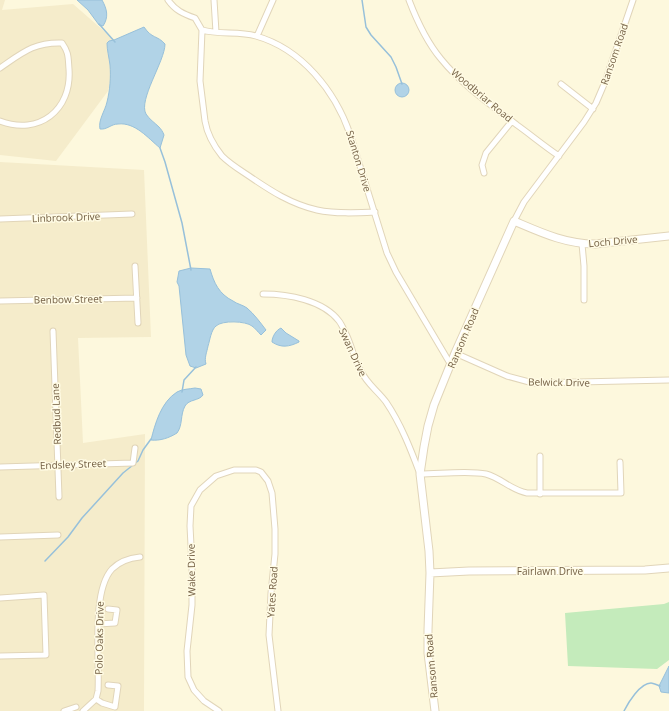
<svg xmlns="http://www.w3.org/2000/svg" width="669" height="711" font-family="'Open Sans',sans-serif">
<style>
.residential{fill:#f5eccb}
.green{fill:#c4ebbb}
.water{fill:#b1d3e7;stroke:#97c0da}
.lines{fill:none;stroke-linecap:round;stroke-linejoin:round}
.stream{stroke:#97c0da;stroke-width:1.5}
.minor-casing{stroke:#e1d5b9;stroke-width:7}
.tertiary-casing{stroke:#e1d5b9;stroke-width:9}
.minor{stroke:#fff;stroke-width:5}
.tertiary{stroke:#fff;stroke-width:7}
.labels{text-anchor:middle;stroke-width:3;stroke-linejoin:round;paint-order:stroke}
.street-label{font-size:10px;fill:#746045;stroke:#fffbe4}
</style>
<rect width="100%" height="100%" fill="#fdf8dd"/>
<path class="residential" d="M0,0h5l-3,10 71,-6 47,41 -12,46 -52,70 -56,-6z
M0,162l144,8 7,167 -73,1 5,105 62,-9 -1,277h-144z"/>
<path class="green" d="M669,602v58l-12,9 -89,-3 -3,-53 99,-9z"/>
<path class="water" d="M77,0h25c5,9 7,17 1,26l-4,-1 -11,-15z
M144,27c8,12 13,8 21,17 0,17 -27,56 -19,70 3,5 9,9 13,13 2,2 4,5 5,8l-4,13c-12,-10 -25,-26 -42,-24 -7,0 -11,6 -18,5 -2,-9 5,-18 7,-27 3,-12 4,-25 3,-37 -1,-8 -3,-15 -3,-22l2,-2 5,-1z
M395 90a7 7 0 1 1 14 0a7 7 0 1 1-14 0Z
M191,268l19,1c4,14 9,25 23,32 4,3 10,4 14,7 7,6 13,14 19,22l-5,5c-3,-3 -6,-7 -9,-9 -6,-5 -30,-6 -36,0 -5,4 -6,14 -8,20 -1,6 -4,12 -2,18l-10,4 -6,-2 -4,-11 -7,-69 -2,-4 2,-11z
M281,328l5,5 13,8v1c-10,5 -18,6 -27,0 0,-5 4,-12 9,-14z
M195,388l6,1 2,6c-4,6 -14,4 -18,11 -5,9 -2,19 -8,27 -8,5 -17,8 -26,7 4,-16 10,-38 26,-48 5,-3 13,-3 18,-4z
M669,666v27l-8,-1 -2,-6z"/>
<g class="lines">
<path class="stream" d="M362,0l4,27 5,8 20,22 5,10 6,17
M99,24l16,18
M160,148l5,14 17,61 9,47
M182,392l2,-12 12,-13
M45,561l23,-24 14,-19 41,-45 15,-12 5,-11 8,-11
M624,711c4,-8 16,-28 27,-28 2,0 6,2 9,3"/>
<g class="minor-casing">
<path id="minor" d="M168,0c7,10 15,14 27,18l7,12
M214,0l2,32
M409,0c8,21 17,41 32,59 21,26 50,46 76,66 14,10 27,21 42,31
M202,30c17,5 37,1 54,6 46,13 79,55 94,98l37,119 9,19 55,93
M202,30l-2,51 5,40c2,12 9,25 17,35 8,8 18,14 27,20 22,15 42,28 68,34 18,4 39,3 58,2
M257,36l16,-36
M0,68c22,-15 34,-26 62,-25 7,10 6,14 7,26 3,41 -30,67 -69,52
M561,84l32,25
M484,173l-2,-8 4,-12 26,-32
M0,219l132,-5
M514,221l10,-19 60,-80 12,-19 9,-21 28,-82
M582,244l2,22v34
M135,266l3,57
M263,294c25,0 60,6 76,27 3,4 5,9 7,13 6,12 8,26 15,37 6,13 17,20 25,31 15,22 25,48 34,72 19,0 49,-4 66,0 15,4 25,16 41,19h94l-1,-31
M0,301l137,-3
M53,331l6,166
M455,353l52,23 26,7 136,-3
M0,467l133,-4 2,-15
M540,494v-38
M0,537l58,-2
M0,598l44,-3 2,60 -46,1
M98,624l17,-1 2,-13 -9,-1
M96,699l6,4 13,4 3,-21 -10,-1
M64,711l12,-4
M83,711l13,-12 2,-8c2,-31 -7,-99 14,-122 8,-8 18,-11 28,-12
M219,711l-15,-10 -10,-11 -6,-13 -1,-26 5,-46v-40l-2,-39 1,-20 9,-16 16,-14 18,-6h22l5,2 7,9 4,12 3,36v25l-4,39 -2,42 9,76"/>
</g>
<g class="tertiary-casing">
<path id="tertiary" d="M430,573l39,-2 176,-1 24,-2
M435,711l-7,-58v-23l2,-57 -1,-22 -9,-77 4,-27 4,-21 6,-21 21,-52 59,-132c26,11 51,23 81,23l74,-8"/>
</g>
<use href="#minor" class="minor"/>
<use href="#tertiary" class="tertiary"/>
</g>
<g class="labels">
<g class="street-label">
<text transform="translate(614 54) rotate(-71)" y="4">Ransom Road</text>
<text transform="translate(482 95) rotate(40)" y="4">Woodbriar Road</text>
<text transform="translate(359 161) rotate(73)" y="4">Stanton Drive</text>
<text transform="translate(66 217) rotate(-2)" y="4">Linbrook Drive</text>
<text transform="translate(613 241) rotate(-5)" y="4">Loch Drive</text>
<text transform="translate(68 299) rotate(-1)" y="4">Benbow Street</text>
<text transform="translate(463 338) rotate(-67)" y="4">Ransom Road</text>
<text transform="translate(353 352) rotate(65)" y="4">Swan Drive</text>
<text transform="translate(559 382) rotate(1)" y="4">Belwick Drive</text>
<text transform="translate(56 414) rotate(-92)" y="4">Redbud Lane</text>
<text transform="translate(73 464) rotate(-2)" y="4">Endsley Street</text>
<text transform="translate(191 570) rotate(-91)" y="4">Wake Drive</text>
<text x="550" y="575">Fairlawn Drive</text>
<text transform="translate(272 592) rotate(-86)" y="4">Yates Road</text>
<text transform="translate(99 638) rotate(-89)" y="4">Polo Oaks Drive</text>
<text transform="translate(431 666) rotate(-95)" y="4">Ransom Road</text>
</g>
</g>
</svg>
